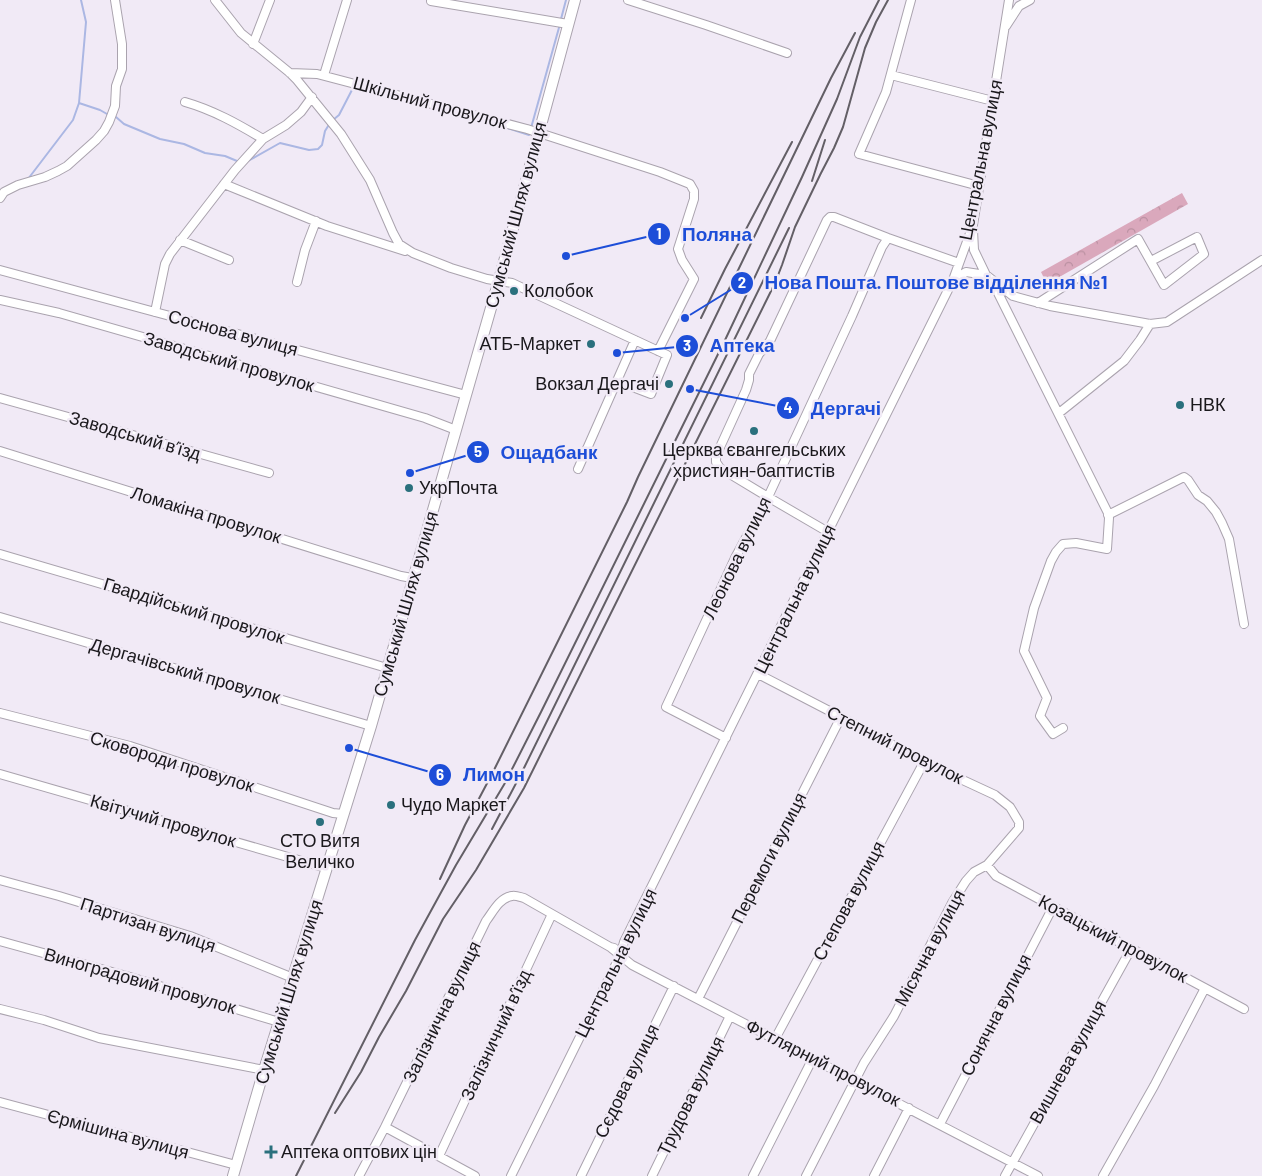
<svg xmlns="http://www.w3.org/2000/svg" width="1262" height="1176" font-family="Barlow,sans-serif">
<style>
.forest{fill:url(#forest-crowns)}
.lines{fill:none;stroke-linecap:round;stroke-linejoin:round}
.stream{stroke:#abb7e3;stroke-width:2}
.minor-casing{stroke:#aaa3ae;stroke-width:10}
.major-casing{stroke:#aaa3ae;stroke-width:12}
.minor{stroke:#fff;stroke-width:8}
.major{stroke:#fff;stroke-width:10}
.rail{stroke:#635f66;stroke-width:2}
.poi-dot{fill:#2a707d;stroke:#f1eaf6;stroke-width:2}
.labels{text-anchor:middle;stroke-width:5;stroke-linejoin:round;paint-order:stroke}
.street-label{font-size:18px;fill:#1a181c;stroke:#f1eaf6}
.poi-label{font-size:18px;fill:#1a181c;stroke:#f1eaf6;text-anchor:start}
.leader{fill:none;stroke:#1d4ed8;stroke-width:2}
.callout-dot{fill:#1d4ed8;stroke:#f1eaf6;stroke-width:2}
.mark-label{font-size:15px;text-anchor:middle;font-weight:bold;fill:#fff}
.callout-label{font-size:19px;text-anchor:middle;font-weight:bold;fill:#1d4ed8;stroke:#f1eaf6;stroke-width:5;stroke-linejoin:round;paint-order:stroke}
</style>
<defs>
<pattern id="forest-crowns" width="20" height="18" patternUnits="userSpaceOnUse" patternTransform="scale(1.25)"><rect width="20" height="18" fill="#daa8bc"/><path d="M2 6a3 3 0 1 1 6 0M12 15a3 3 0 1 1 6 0" fill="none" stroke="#ba90a1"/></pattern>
</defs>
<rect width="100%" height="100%" fill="#f1eaf6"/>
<path class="forest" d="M1182,193l6,11 -141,80 -6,-12z"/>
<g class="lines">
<path class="stream" d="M561,19l5,-19
M79,103l21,7 7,4
M116,117l8,7 36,15 24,5 21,9 20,3 12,5
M333,120l6,-5 15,-29
M498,125l31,10 1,-3
M531,128l29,-104
M248,161l32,-18 29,7 9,-1 4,-4 3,-14 5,-8
M28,179l45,-59 6,-17 7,-81 -5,-22"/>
<g class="minor-casing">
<path id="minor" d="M215,0l26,33 49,40 7,7 44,54 29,46 23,53 6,11 14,9 38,15 36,11 25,4 155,72 -16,39 -34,-13
M628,0l78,25 81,28
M911,0l-25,92 -27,62 120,32
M431,1l137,23
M1006,26l13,-20 11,-6
M253,44l17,-44
M290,73l27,1 210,55 133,43 30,12 4,7v8l-16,50 4,11 12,19 -36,72
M324,75l23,-75
M891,75l102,26
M185,102c28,8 53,22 78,37
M224,184l103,42 78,25
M0,198l4,-6 14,-7 27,-8 13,-6 9,-5 29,-26 8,-9 5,-9 6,-16 1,-20 6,-17v-25l-7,-44
M973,230l1,20 12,25
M180,240l49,20
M0,270l155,42 311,83
M991,279l117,234 1,5 -2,31 -31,-6 -13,1 -7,8 -5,9 -17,47 -10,43 23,47 -7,18 13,18 10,-6
M953,280l13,-8 20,3 27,21 37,10 100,18 17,-2 95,-62
M297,282l8,-32 11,-29
M0,300l59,13 366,105 31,12
M1038,303l100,-64 26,46 40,-31 -7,-17 -46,24
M155,312l10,-48 5,-10 65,-84 28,-31 23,-14 15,-13 11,-15
M0,398l269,75
M1059,413l65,-52 16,-21 10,-16
M0,451l401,125 11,2
M578,469l57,-129
M1108,515l76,-38 4,3 10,15 9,6 9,11 6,11 7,16 15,85
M828,532l-60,-35 -48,-29 -4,-6v-6l30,-66 3,-10v-6l10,-20 11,-13 57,-121 3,-3h4l54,21 71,25
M0,554l387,114
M0,617l371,109
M758,674l83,43 83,45 71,33 15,12 9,15v6l-32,37 -13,7 -8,9 -14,22 -58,113 -30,47 -58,113
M0,713l130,33 203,67 10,1
M726,738l-60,-31 69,-149 33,-61 84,-181 30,-69 6,-9
M0,774l326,94
M987,865l9,11 248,133
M0,880l59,16 131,40 103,42
M0,941l130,36 149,45
M610,947l22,18 406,211
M698,999l143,-282
M0,1009l44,11 55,18 165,32
M775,1039l149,-277
M0,1102l236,63
M940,1124l113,-217
M385,1127l90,49
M439,1156l113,-242
M359,1176l26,-49 101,-206c7,-9 13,-23 26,-25 3,-1 8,1 12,2l86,49 4,1
M511,1176l109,-220 4,-14 329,-662 20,-55 36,-225
M581,1176l93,-190
M652,1176l78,-160
M753,1176l60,-118
M874,1176l35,-68
M1005,1176l126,-227
M1103,1176l51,-90 51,-98"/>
</g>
<g class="major-casing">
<path id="major" d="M233,1176l31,-106 107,-344 128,-446 76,-280"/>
</g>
<use href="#minor" class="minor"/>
<use href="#major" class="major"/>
<path class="rail" d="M820,175l14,-27 9,-21 22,-79 11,-26 12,-22
M812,181l13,-41
M701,318l24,-49 67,-127
M492,829l31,-59 266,-542
M440,879l25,-54 27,-51 135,-272 11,-25 193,-399 24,-45
M335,1113l26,-41 18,-35 27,-46 37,-72 33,-49 48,-82 251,-505 7,-18 13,-38 26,-54
M296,1176l119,-236 41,-75 49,-82 36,-71 185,-374 76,-161 35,-78 23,-62 19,-37"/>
</g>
<g class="poi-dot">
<circle cx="514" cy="291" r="5"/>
<circle cx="591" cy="344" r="5"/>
<circle cx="669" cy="384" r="5"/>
<circle cx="1180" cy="405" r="5"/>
<circle cx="754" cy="431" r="5"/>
<circle cx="409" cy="488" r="5"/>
<circle cx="391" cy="805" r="5"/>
<circle cx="320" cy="822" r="5"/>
<path d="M268.5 1144.5h5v5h5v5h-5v5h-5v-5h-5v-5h5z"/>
</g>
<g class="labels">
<g class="street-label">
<text transform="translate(430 103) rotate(15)" y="6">Шкільний провулок</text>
<text transform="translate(981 160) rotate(-79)" y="6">Центральна вулиця</text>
<text transform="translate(516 215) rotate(-75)" y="6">Сумський Шлях вулиця</text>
<text transform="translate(233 333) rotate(15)" y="6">Соснова вулиця</text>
<text transform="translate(229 362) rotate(16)" y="6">Заводський провулок</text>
<text transform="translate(135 436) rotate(16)" y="6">Заводський в’їзд</text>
<text transform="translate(206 515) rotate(17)" y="6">Ломакіна провулок</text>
<text transform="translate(737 558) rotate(-64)" y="6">Леонова вулиця</text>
<text transform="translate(795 599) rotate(-64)" y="6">Центральна вулиця</text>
<text transform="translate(406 604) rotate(-74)" y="6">Сумський Шлях вулиця</text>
<text transform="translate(194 611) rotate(17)" y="6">Гвардійський провулок</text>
<text transform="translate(185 671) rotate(16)" y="6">Дергачівський провулок</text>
<text transform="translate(895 745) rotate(27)" y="6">Степний провулок</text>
<text transform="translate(172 762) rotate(17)" y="6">Сковороди провулок</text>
<text transform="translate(163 821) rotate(16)" y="6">Квітучий провулок</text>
<text transform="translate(769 858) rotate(-63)" y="6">Перемоги вулиця</text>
<text transform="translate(849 901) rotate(-62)" y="6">Степова вулиця</text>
<text transform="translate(148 925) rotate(18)" y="6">Партизан вулиця</text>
<text transform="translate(1113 939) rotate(28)" y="6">Козацький провулок</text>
<text transform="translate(930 948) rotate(-62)" y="6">Місячна вулиця</text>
<text transform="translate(616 963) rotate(-64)" y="6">Центральна вулиця</text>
<text transform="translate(140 981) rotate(16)" y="6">Виноградовий провулок</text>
<text transform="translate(289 992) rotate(-73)" y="6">Сумський Шлях вулиця</text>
<text transform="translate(442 1012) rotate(-64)" y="6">Залізнична вулиця</text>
<text transform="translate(996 1015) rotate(-63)" y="6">Сонячна вулиця</text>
<text transform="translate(496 1035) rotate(-65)" y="6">Залізничний в’їзд</text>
<text transform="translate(1068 1062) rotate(-61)" y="6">Вишнева вулиця</text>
<text transform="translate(823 1063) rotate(27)" y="6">Футлярний провулок</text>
<text transform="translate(627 1081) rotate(-64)" y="6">Сєдова вулиця</text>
<text transform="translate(691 1096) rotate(-64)" y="6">Трудова вулиця</text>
<text transform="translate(118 1134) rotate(15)" y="6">Єрмішина вулиця</text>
</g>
<g class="poi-label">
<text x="524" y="297">Колобок</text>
<text x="581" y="350" text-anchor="end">АТБ-Маркет</text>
<text x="659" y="390" text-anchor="end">Вокзал Дергачі</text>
<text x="1190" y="411">НВК</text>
<text x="754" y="456" text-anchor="middle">Церква євангельських<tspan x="754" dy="21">християн-баптистів</tspan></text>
<text x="419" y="494">УкрПочта</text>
<text x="401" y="811">Чудо Маркет</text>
<text x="320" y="847" text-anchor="middle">СТО Витя<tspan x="320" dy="21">Величко</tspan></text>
<text x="281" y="1158">Аптека оптових цін</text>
</g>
</g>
<path class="leader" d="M566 256L659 234M685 318L742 283M617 353L687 346M690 389L788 408M410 473L478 452M349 748L440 775"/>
<g class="callout-dot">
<circle cx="566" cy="256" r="5"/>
<circle cx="685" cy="318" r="5"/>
<circle cx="617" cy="353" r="5"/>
<circle cx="690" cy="389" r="5"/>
<circle cx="410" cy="473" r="5"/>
<circle cx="349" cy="748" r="5"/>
<circle cx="659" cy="234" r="12"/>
<circle cx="742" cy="283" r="12"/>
<circle cx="687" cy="346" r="12"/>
<circle cx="788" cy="408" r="12"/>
<circle cx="478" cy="452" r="12"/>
<circle cx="440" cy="775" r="12"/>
</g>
<g class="mark-label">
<text x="659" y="239">1</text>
<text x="742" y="288">2</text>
<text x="687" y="351">3</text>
<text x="788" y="413">4</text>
<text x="478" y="457">5</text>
<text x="440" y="780">6</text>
</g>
<g class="callout-label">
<text x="717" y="241">Поляна</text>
<text x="936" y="289">Нова Пошта. Поштове відділення №1</text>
<text x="742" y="352">Аптека</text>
<text x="846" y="415">Дергачі</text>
<text x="549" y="459">Ощадбанк</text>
<text x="494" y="781">Лимон</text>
</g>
</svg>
